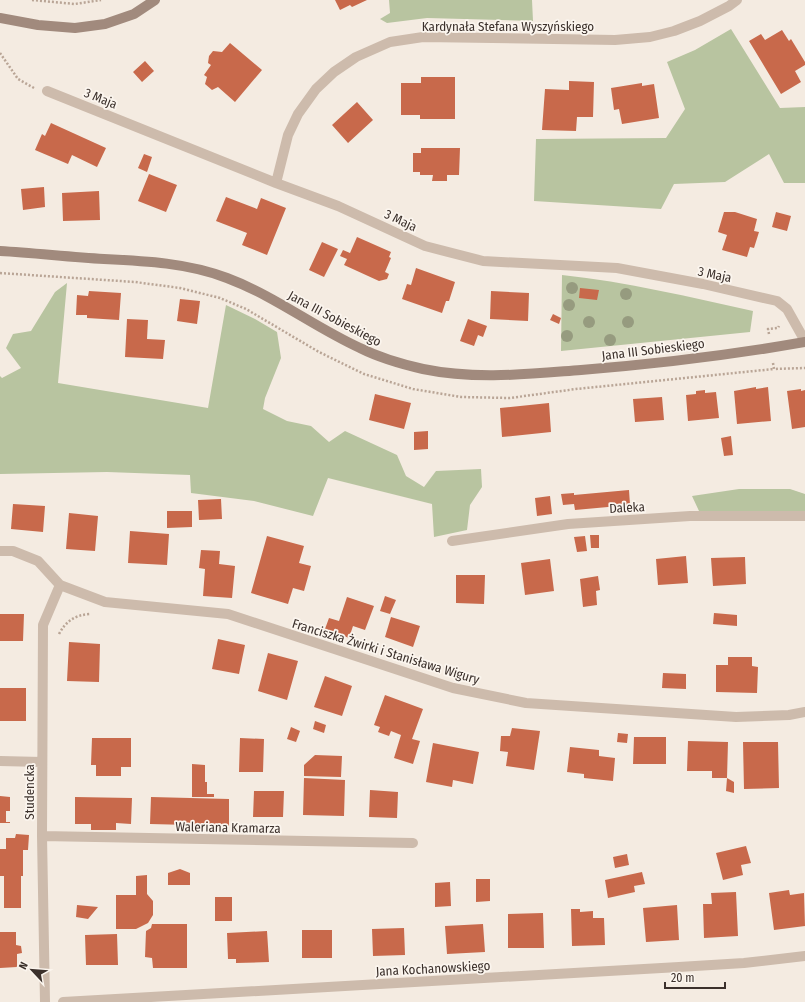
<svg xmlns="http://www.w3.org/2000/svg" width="805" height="1002" font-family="'Fira Sans Condensed',sans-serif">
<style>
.green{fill:#b8c4a0}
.building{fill:#c8694b}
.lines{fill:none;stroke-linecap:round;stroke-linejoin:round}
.path{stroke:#b9a596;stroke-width:2.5;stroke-dasharray:2 2;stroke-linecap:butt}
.street{stroke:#cdbbac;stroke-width:10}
.secondary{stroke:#a18a7d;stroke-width:10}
.tree{fill:#969b7f}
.labels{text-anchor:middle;stroke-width:3.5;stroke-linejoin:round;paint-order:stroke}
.street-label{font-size:13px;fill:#3b302b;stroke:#fbf5ee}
</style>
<rect width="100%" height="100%" fill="#f4ebe1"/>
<path class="green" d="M389,0h143l1,21 -106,-3 -40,5 -7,-4 10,-6z
M731,29l49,79 25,-1v76h-21l-15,-29 -44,28 -51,2 -13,25 -127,-8 2,-62 130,-1 19,-29 -18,-47 28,-12z
M562,275c65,7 128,22 191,36l-3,21 -189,19z
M67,283l-9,100 150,25 18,-103 29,14 22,13 4,26 -16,40 -2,11 24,12 24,5 18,16 16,-11 52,24 9,21 18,11 12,-16 45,-2 1,18 -12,18 -3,25 -33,7 -2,-33 -104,-26 -15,38 -59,-15 -63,-8 -1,-18 -83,-3 -107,2v-98l2,2 19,-10 -15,-20 7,-14 18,-3 24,-39z
M739,489h51l15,5v17h-106l-7,-15z"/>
<path class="building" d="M335,0h32l-15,7 -2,-2 -10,5z
M782,30l7,11 2,-2 14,23v3l-10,6 6,11 -20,12 -32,-53 12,-7 4,6z
M230,43l32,27 -27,32 -17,-15 -6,3 -7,-6 2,-7 -3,-2 7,-10 -3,-2 1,-7 4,-5 9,1z
M145,61l9,10 -12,11 -9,-10z
M421,77h34v42h-35v-4h-19v-32h20z
M569,81l25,1 -1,35h-16l-1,14 -34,-1 3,-41 24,1z
M642,83v3l12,-2 5,34 -37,6 -3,-15 -5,1 -3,-22z
M357,102l16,18 -25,23 -16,-18z
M51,123l55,25 -9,19 -25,-12 -4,9 -33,-14 7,-16 3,2z
M421,148h39l-1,27h-12v6h-15l1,-6h-13v-3h-7v-19h8z
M144,154l8,3 -5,15 -9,-4z
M149,174l28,11 -11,27 -28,-11z
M44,187l1,20 -22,3 -2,-21z
M99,191l1,29 -37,1 -1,-28z
M226,197l31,12 4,-11 25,10 -19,47 -25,-10 5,-12 -31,-12z
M724,212h11l22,7 -3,12 5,1 -5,16 -4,-1 -3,10 -25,-7 5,-15 -9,-3z
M776,212l15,4 -4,15 -15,-4z
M357,237l34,15 -2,5 2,1 -6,14 4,2 -2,5 -8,2 -35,-16 3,-6 -7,-3 3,-6 7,3z
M322,242l16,7 -14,28 -15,-7z
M416,268l39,14 -6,19h-3l-4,12 -40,-14 5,-15 4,1z
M580,288l19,2 -2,10 -18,-2z
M89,291l32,2 -2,27 -32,-2v-3h-11l1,-20 11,1z
M491,291l38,2 -1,28 -38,-2z
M180,299l20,2 -3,23 -20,-3z
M553,314l8,4 -2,6 -9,-4z
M127,319l21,1 -1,19 18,1 -2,19 -38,-2z
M468,319l19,7 -4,11 -5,-2 -4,11 -14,-5z
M756,387v2l12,-2 3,34 -34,3 -3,-33z
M801,389v2l4,-1v37l-13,2 -5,-38z
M705,390v3l11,-1 3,26 -31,3 -2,-26 10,-1v-3z
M375,394l36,9 -7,26 -35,-9z
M662,397l2,23 -29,2 -2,-23z
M549,403l2,29 -49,5 -2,-29z
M428,431v18l-14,1v-18z
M731,436l2,19 -9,1 -3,-18z
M629,490l1,15 -55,5 -1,-6 -11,1 -2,-11 13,-1v2z
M550,496l2,18 -15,2 -2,-18z
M221,499l1,20 -23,1 -1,-20z
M13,504l32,2 -2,26 -32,-3z
M167,511h25v16l-25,1z
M69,513l29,3 -3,35 -29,-2z
M130,531l39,3 -2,31 -39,-2z
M590,535h9v13h-8z
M267,536l37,10 -5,17 12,3 -7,25 -11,-3 -5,16 -37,-11z
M585,536l2,15 -10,1 -3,-15z
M201,550l19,1 -1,13 16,2 -3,32 -29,-2 2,-27 -6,-1z
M686,556l2,27 -30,2 -2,-26z
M745,557l1,27 -33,2 -2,-28z
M550,559l4,32 -29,4 -4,-32z
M456,575h29l-1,29 -28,-1z
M598,576l2,14 -4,1 1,14 -14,2 -3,-28z
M385,596l11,4 -6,14 -10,-3z
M347,597l27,9 -9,24 -12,-4 -4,12 -24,-9 4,-11 10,3z
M714,613l23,2v11l-24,-2z
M0,614h24l-1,27h-23z
M391,617l29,9 -7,21 -28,-10z
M218,639l27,6 -6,29 -27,-5z
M69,642l31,2 -1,38 -32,-1z
M268,653l30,8 -11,39 -29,-9z
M728,657h24v9l6,1 -1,26 -41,-1v-27h12z
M663,673l23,1v15l-24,-1z
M325,676l27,10 -10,30 -28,-9z
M0,688h26v33h-26z
M385,695l38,14 -11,30 8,2 -7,23 -19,-6 7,-23 -10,-4 -2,5 -11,-4 2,-5 -6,-2z
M315,721l11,4 -2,8 -11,-4z
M291,727l9,4 -4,11 -9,-3z
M512,728l28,3 -6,39 -28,-4 2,-14 -8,-1 1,-15h9z
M618,733l10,1 -1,9 -10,-1z
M634,737h32v27h-33z
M92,738h39v29h-10v9h-25v-11h-5z
M240,738l24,1 -1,33h-24z
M688,741l40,1 -1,36h-15v-7h-25z
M743,742h35l1,46 -35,1z
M433,743l46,9 -6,32 -20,-4 -1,7 -26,-5z
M570,747l29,3v6l16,2 -2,23 -29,-3v-4l-17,-2z
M315,755l27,1 -1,21 -37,-1v-11z
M192,764l13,1v17h2v12h7v3h-22z
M304,778l41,2 -1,36 -41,-1z
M727,778l7,4v11l-8,-2z
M370,790l28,2 -1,26 -28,-1z
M254,791h30l-1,26h-30z
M0,796l10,1v14h-4v11h4v1h-10z
M75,797l57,1 -1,26 -15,-1v7h-25v-6h-16z
M151,797l78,2v27l-79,-2z
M16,834l13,1 -1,15h-5v26h-2v32h-17v-32h-4v-27h6v-11h9z
M746,846l5,17 -10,2 2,10 -20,5 -7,-27z
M627,854l2,11 -14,3 -2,-11z
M180,869l10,4v12h-22v-12z
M642,872l3,12 -11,2 1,6 -27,6 -3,-18z
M147,875v19l6,7v14l-5,8 -12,6h-20v-34h20v-19z
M476,879h14v22l-14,1z
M450,882l1,24 -16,1v-24z
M789,890l1,5 14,-2 1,33 -31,4 -5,-37z
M736,892l2,44 -34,2 -1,-34h9l-1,-11z
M215,897h17v24h-17z
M77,905l21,2 -10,12 -12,-2z
M677,905l2,35 -33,2 -3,-34z
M571,909h9v3l13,-1v7h11l1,27 -33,1z
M543,913l1,35h-36v-34z
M152,924h35v44h-34l-1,-10 -7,-1 1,-26 5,-3z
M483,924l2,28 -38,2 -2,-28z
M404,928l1,27 -32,1 -1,-27z
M302,930h30v28h-30z
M267,931l2,31 -33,1v-4h-8l-1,-26z
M0,932h16v13l5,1 1,7 -5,1v13l-17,1z
M117,934l1,31h-32l-1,-30z"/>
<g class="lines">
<path class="path" d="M32,0l43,4 26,-4
M0,53l18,26 16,9
M0,273l135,9 45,6 40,10 26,11 73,43 45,22 49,15 48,8 49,1 66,-9 198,-20
M769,334l-1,-5 10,-1 1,-2
M773,363l1,6 31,-1
M59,634c7,-13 16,-19 31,-20"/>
<path class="street" d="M47,91l229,92 62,23 87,40 58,15 134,7 86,16 74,17 10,8 18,32
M276,183l12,-48 10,-21 18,-25 18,-17 22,-15 34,-15 33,-5 192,3 35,-3 24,-6 26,-10 29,-15 8,-6
M452,541l116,-17 122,-8h115
M0,551h13l25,10 22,24 45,17 123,12 225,74 73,15 210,14 53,-2 16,-3
M0,761l42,1
M42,836l371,7
M45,1002l-3,-166 1,-211 17,-40
M63,1002l616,-35 65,-4 61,-7"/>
<path class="secondary" d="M0,18l38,7 37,3 30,-4 29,-10 21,-14
M0,251c35,2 69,6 104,8 42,2 84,4 123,19 48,18 87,49 133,70 20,10 41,16 63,21 53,11 105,5 158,1 75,-6 150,-15 224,-28"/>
</g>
<g class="tree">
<circle cx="572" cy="288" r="6"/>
<circle cx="626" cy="294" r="6"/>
<circle cx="569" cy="305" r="6"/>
<circle cx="589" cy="322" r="6"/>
<circle cx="628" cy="322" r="6"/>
<circle cx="567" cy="336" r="6"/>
<circle cx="610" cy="340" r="6"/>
</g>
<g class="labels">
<g class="street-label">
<text x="508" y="31">Kardynała Stefana Wyszyńskiego</text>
<text transform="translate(101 98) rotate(22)" y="5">3 Maja</text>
<text transform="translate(401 220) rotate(25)" y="5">3 Maja</text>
<text transform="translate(715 274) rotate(12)" y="5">3 Maja</text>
<text transform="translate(335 318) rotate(28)" y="5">Jana III Sobieskiego</text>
<text transform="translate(653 349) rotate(-7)" y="5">Jana III Sobieskiego</text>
<text transform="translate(627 507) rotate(-3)" y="5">Daleka</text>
<text transform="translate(386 651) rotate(17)" y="5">Franciszka Żwirki i Stanisława Wigury</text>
<text transform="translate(29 792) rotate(-90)" y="5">Studencka</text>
<text transform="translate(228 827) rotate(1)" y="5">Waleriana Kramarza</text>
<text transform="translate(433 968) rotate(-3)" y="5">Jana Kochanowskiego</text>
</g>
</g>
<g transform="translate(32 970) rotate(296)" stroke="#fbf5ee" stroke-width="3" paint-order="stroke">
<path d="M0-3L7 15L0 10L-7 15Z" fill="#3b302b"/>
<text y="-6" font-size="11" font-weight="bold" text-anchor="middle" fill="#3b302b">N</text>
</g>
<path d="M665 982v6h60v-6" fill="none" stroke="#3b302b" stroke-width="2"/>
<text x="671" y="982" font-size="12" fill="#3b302b" stroke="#fbf5ee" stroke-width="3" paint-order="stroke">20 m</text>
</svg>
